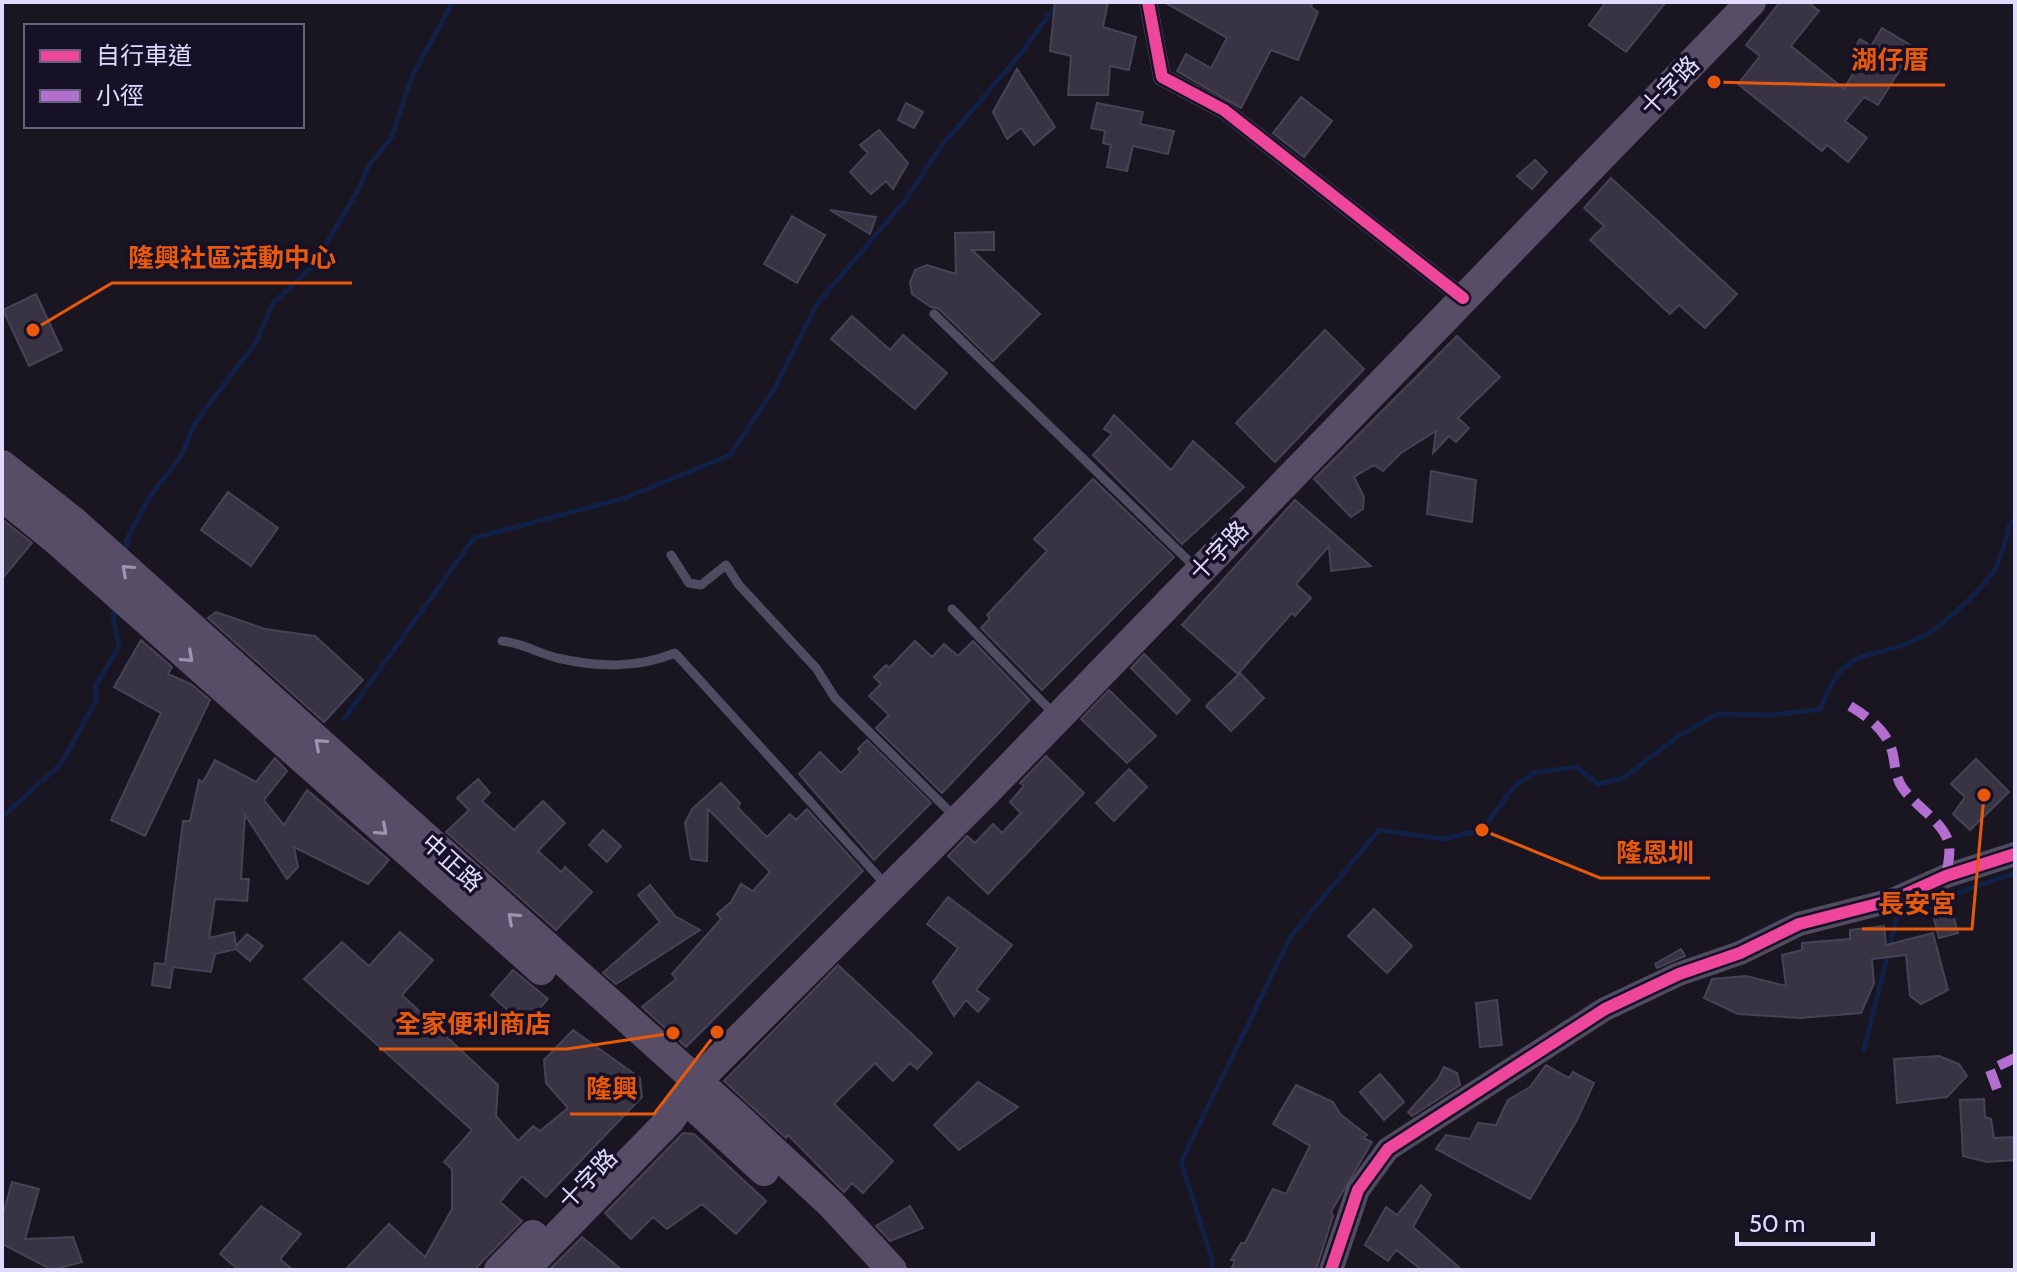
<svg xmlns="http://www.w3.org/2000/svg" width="2017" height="1272" font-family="Cabin,'Noto Sans TC',sans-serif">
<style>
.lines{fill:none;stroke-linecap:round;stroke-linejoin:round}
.stream{stroke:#112045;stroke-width:5}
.building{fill:#393444;stroke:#474255;stroke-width:2}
.service{stroke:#4f4c62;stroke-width:9}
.minor{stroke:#4f4c62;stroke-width:18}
.tertiary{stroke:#4f4c62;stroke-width:24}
.primary{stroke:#584d66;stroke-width:30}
.quiet{stroke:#b36fd0;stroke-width:10;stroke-dasharray:20 10;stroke-linecap:butt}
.cycleway-casing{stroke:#171127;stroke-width:17}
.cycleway{stroke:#ed469a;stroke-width:12}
.oneway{stroke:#9c94b2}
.labels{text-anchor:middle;stroke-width:7;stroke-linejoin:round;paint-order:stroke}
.street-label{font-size:24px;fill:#e0dafd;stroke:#171127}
.leader{fill:none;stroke:#e8590c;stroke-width:3}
.callout-dot{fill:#e8590c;stroke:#171127;stroke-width:3}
.callout-label{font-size:26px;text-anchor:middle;font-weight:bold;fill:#e8590c;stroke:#171127;stroke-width:7;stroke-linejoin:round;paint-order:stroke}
</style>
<rect width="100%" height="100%" fill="#191622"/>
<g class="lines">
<path class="stream" d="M125,554l3,-17 21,-39 32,-42 14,-33 61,-81 17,-39 40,-37 44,-74 12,-27 22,-27 22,-64 40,-72
M344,719l130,-181 151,-40 105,-43 43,-64 44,-87 90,-106 31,-48 85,-99 35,-49
M2,817l59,-53 35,-63 -1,-15 24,-39 -6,-31 3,-10
M1946,897l69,-24
M1864,1049l33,-132 39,-16
M1212,1270v-11l-31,-97 110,-226 88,-106 65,9 38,-9 32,-43 19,-14 43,-6 22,17 25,-6 57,-43 37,-21 56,1 48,-6c23,-67 48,-46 99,-71 19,-9 62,-48 74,-67 8,-13 11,-32 16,-47l5,-4"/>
</g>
<path class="building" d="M1055,2h53l-5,25 33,10 -7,33 -19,-4 -2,29h-40l3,-39 -21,-5z
M1164,2h149l-2,5 7,5 -20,48 -27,-10 -30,58 -64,-37 9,-17 25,14 16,-30z
M1606,2h60l-40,50 -37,-27z
M1780,2h28l11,9 -28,35 53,43 16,-27 -10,-6 10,-17 11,7 11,-18 32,19 -36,58 -14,-8 -19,24 22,17 -19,24 -21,-17 -5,6 -84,-67 22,-28 -14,-11z
M1017,69l38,58 -21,18 -13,-17 -14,11 -14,-27z
M1301,97l31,24 -28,36 -31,-24z
M906,103l17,9 -9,16 -16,-8z
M1097,103l46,9 -3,12 34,7 -6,23 -35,-8 -6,25 -20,-4 4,-22 -8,-2 2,-12 -14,-3z
M879,130l29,33 -15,26 -7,-8 -15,13 -21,-22 18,-19 -8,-8z
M1535,160l12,12 -15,17 -15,-13z
M1611,178l126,116 -32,34 -26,-23 -9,9 -80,-74 14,-14 -20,-18z
M830,210l46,7 -6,17z
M792,216l33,19 -28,48 -33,-19z
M994,232v18h-22l68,64 -47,47 -54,-52 -8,-2 -19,-13 -2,-12 5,-12 12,-5 29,9 -1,-41z
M36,294l26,56 -33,16 -26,-56z
M852,316l38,34 13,-15 44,38 -32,36 -84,-70z
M1325,330l39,39 -89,93 -39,-39z
M1457,336l43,41 -42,41 11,10 -13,14 -7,-6 -16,17 3,-22 -35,22 -18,18 -9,-6 -20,12 10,20 -1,12 -12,8 -37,-38z
M1114,415l57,55 22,-29 51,46 -62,57 -89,-89 19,-21 -8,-5z
M1431,471l45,9 -4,42 -45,-8z
M1093,479l81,78 -132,133 -61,-62 9,-10 -3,-3 60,-64 -13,-12z
M228,492l50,36 -27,38 -50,-36z
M1295,500l76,66 -40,5 -2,-25 -33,38 15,14 -16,18 -3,-3 -54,61 -56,-49z
M2,519l30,24 -30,36z
M216,612l49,17 50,7 48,44 -39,42 -116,-104z
M141,640l31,27 -4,7 23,10 19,16 -65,136 -34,-16 50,-107 -47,-26z
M915,641l17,16 12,-13 14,12 15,-15 57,59 -88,93 -66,-65 13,-13 -20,-19 12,-12 -7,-7 12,-12 3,3z
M1144,654l46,46 -13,14 -46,-46z
M1240,673l24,25 -33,33 -25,-25z
M1109,690l47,46 -29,27 -46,-44z
M867,740l64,63 -57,57 -75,-86 21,-22 21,21 20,-21 -3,-3z
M1046,756l38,37 -96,101 -40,-38 19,-20 8,7 18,-19 9,9 19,-20 -11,-11 14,-16 -4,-3z
M275,758l12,13 -23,29 20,25 23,-35 82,70 -21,24 -74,-37 4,20 -11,12 -42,-64 -4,64h8l-2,22 -32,-2 -6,39 25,-6 2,14 11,-12 16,12 -13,15 -14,-12 -21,5 -4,18 -38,-5 -3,21 -18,-3 3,-22 10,1 18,-143h7l9,-41 4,2 12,-22 41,22z
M1976,759l33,33 -39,38 -17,-16 12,-17 -14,-13z
M1129,769l18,18 -33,34 -18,-18z
M478,779l12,14 -8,8 32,29 29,-29 22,22 -27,28 23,21 4,-5 27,25 -36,38 -110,-98 23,-22 -12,-12z
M721,783l19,20 -2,5 29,29 23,-23 6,6 11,-11 56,62 -177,176 -44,-40 34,-28 -4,-5 49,-55 -4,-5 14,-12 10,-18 12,7 17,-19 -62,-63 -1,52 -16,-2 -6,-36 7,-14z
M603,830l18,16 -14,16 -18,-17z
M650,885l25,31 25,14 -84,54 -13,-11 57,-51 -22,-27z
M1948,895l10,38 -19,5 -10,-38z
M948,897l64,48 -36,45 13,9 -11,13 -12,-12 -12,16 -21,-34 25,-34 -31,-24z
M1374,909l38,37 -25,27 -39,-37z
M1884,926l2,19 47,-12 15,57 -27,14 -11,-8 -4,-41 -34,4 2,24 -13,30 -61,5 -62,-4 -34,-16 8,-19 34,-3 40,10 -4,-31 20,-5v-7l48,-4v-9z
M400,932l33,28 -31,35 96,90 -2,31 22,25 15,-15 7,5 28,-23 -22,-25 -2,-23 29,-30 67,48 2,19 -96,100 -24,-21 -22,26 22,19 -48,49h-129l44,-46 36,33 27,-48v-40l-8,-7 28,-32 -168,-151 38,-37 27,24z
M1681,949l4,7 -28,12 -2,-4z
M838,965l94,88 -15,16 -7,-6 -17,18 -18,-18 -41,41 59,57 -30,32 -11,-10 -8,9 -56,-57 -2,3 -62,-57z
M513,970l35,29 -24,26 -33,-30z
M1497,1000l5,45 -22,2 -4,-44z
M1939,1056l20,8 8,12 -20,21 -50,6 -3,-44z
M1546,1065l23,13 4,-6 21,11 -17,37 -47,79 -94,-50 10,-14 24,4 8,-16 18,2 12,-25 22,-13z
M1444,1067l13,6 3,12 -48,31 -4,-4 30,-33z
M1380,1074l24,28 -20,18 -24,-28z
M978,1082l40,25 -59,43 -25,-25z
M1296,1085l37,17 7,12 27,21 -4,3 9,4 -41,70 2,4 -17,54h-85l4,-9 -4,-1 10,-17h4l28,-54 13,5 24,-48 -37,-22z
M1984,1099l1,18 6,2 3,19 21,-1v23l-28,2 -24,-6 -3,-56z
M683,1133l11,1 72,67 -30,33 -34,-30 -35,25 -14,-12 -22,22 -26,-26z
M12,1182l27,7 -14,50 48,-2 9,25 -30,8 -50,-26v-26z
M1421,1185l10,10 -18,32 49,43h-40l-26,-20 -8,11 -23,-16 21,-38 11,8z
M261,1206l40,28 -21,25 13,11h-54l-19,-16z
M910,1206l13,22 -33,13 -14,-15z
M582,1237l40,33h-73z"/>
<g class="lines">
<path class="service" d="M934,314l263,255
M671,555l18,28 12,2 25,-20 13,20 77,83 19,30 121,120
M952,609l104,107
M502,641c20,2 36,12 55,17 40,9 79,11 118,-5l211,232"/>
<path class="minor" d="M1148,2l14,75 62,33 239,188"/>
<path class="tertiary" d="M1331,1270l27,-80 30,-41 217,-140 74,-35 61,-21 59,-29 94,-24 53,-24 69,-22"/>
<path class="primary" d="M2,465l71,56 663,595 96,89 60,65
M2,496l52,42 487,432
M690,1103l74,68
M499,1270l34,-35
M524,1270l146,-150 26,-38 287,-287 768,-793"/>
<path class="quiet" d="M1850,706c15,9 33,22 40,39 6,14 3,28 12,42 12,18 36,31 45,51 5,11 1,26 -1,38
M1997,1089l-7,-19 25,-12"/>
<g class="cycleway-casing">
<path id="cycleway" d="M1148,2l14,75 62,33 239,188
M1331,1270l27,-80 30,-41 217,-140 74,-35 61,-21 59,-29 94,-24 53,-24 69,-22"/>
</g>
<use href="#cycleway" class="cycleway"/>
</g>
<defs><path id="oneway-chevron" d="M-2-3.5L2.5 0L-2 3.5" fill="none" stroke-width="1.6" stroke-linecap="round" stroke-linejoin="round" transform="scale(2)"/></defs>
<g class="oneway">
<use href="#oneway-chevron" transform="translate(127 570) rotate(-138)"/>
<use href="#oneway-chevron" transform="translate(188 657) rotate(42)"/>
<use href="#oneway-chevron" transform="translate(320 744) rotate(-138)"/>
<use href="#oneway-chevron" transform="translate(382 830) rotate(42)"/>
<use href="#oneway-chevron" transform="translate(513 918) rotate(-138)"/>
</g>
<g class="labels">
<g class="street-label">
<text transform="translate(1670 86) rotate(-46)" y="8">十字路</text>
<text transform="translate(1219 551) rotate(-46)" y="8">十字路</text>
<text transform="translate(452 863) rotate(42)" y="8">中正路</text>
<text transform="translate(588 1179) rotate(-46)" y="8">十字路</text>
</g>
</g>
<path class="leader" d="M1714 82L1835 85H1945M33 330L112 283H352M1482 830L1600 878H1710M1984 795L1972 929H1862M673 1033L567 1049H379M717 1032L654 1114H570"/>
<g class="callout-dot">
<circle cx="1714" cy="82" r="8"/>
<circle cx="33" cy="330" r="8"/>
<circle cx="1482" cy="830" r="8"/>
<circle cx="1984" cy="795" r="8"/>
<circle cx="673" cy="1033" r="8"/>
<circle cx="717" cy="1032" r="8"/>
</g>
<g class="callout-label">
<text x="1890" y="69">湖仔厝</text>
<text x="232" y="267">隆興社區活動中心</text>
<text x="1655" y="862">隆恩圳</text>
<text x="1917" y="913">長安宮</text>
<text x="473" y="1033">全家便利商店</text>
<text x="612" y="1098">隆興</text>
</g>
<rect width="2017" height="1272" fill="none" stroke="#e0dafd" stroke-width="8"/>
<rect x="24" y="24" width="280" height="104" fill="#171127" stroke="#67617d" stroke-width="2"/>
<rect x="40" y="50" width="40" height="12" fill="#ed469a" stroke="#67617d" stroke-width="2"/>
<text x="96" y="64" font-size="24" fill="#e0dafd">自行車道</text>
<rect x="40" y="90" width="40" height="12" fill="#b36fd0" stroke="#67617d" stroke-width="2"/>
<text x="96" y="104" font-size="24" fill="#e0dafd">小徑</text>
<path d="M1737 1232v12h136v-12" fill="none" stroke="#e0dafd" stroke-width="4"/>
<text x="1749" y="1232" font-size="24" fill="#e0dafd" stroke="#171127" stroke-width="6" paint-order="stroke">50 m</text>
</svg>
